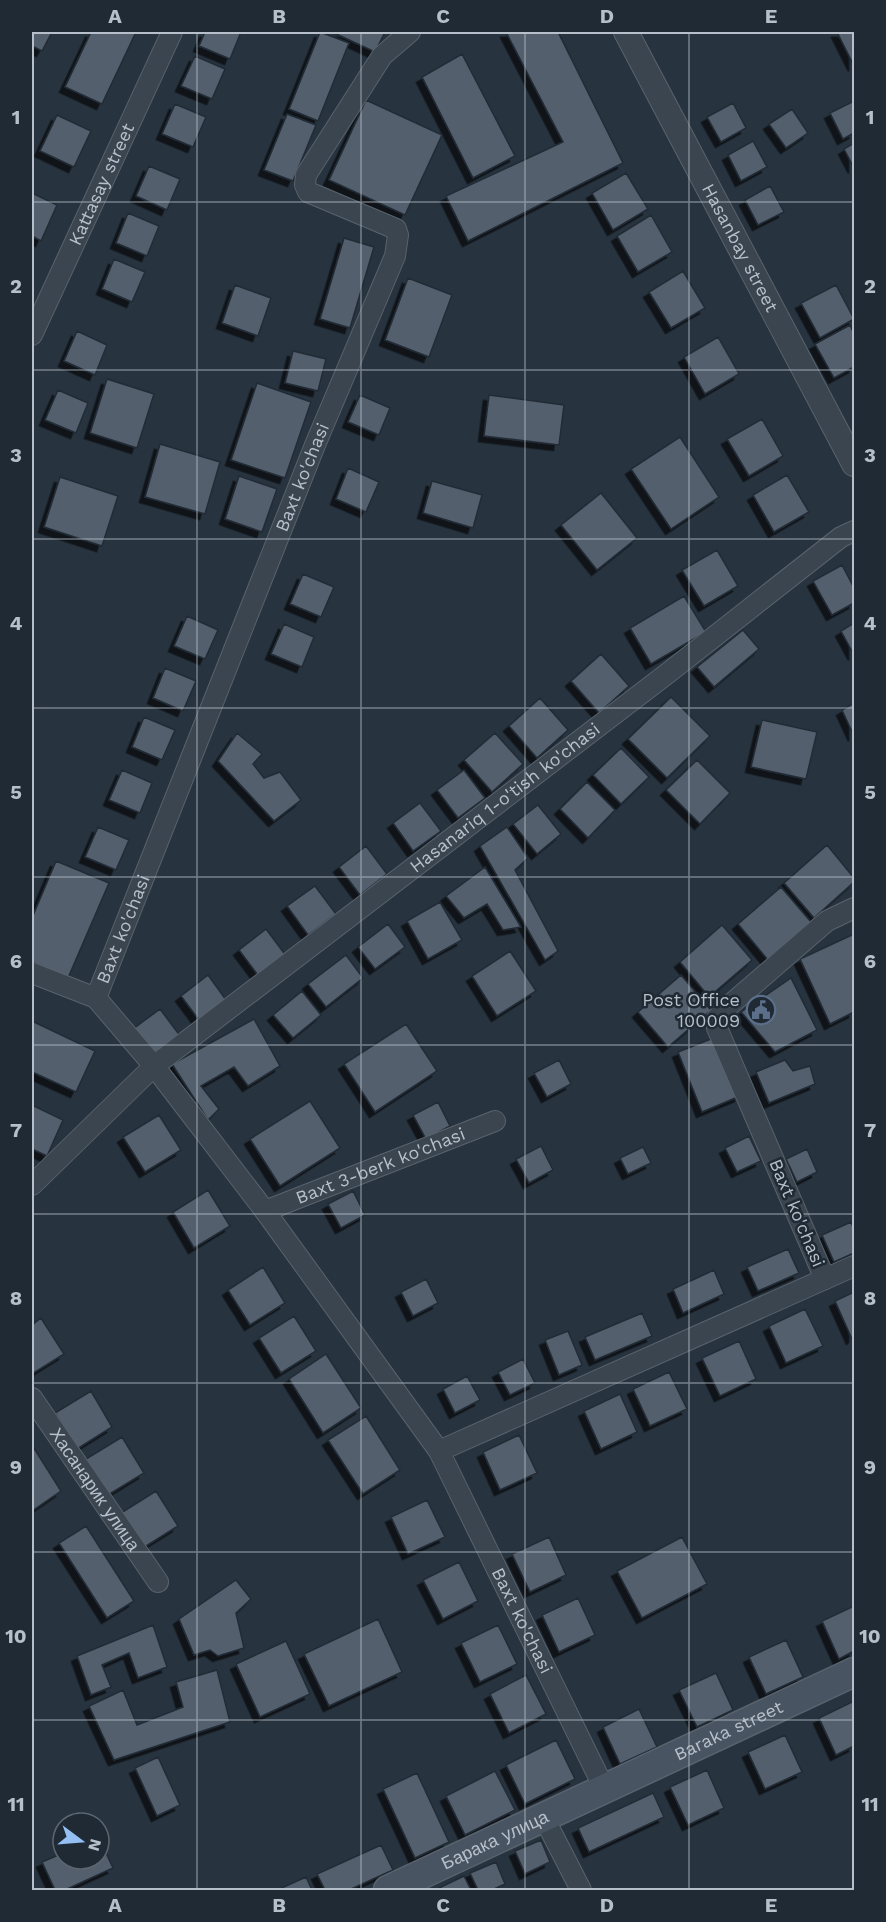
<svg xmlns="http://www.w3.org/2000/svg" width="886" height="1922" font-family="'Work Sans',sans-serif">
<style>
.building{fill:#525e6d;stroke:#222c36;stroke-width:1.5;filter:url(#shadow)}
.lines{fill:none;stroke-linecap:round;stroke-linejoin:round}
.minor-casing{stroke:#59636d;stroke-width:22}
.tertiary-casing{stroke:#59636d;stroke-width:26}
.secondary-casing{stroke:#59636d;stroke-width:31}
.minor{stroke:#3b454f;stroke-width:20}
.tertiary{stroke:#3b454f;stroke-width:24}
.secondary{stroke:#495462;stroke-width:28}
.grid{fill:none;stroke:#b7c0ca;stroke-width:1.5;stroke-opacity:0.55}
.labels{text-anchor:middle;stroke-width:5;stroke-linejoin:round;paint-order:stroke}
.street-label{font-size:18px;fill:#b7c0ca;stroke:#1f2a34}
.poi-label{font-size:18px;fill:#b7c0ca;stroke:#1f2a34;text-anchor:end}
.neatline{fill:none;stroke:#b7c0ca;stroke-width:2}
.grid-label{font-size:20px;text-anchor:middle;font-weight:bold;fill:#b7c0ca}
</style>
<defs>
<filter id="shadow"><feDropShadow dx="-5.5" dy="5.5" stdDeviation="0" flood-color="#0009"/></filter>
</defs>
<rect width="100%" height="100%" fill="#27333f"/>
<path class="building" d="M32,32h20l-10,19 -10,-5z
M91,32h45l-34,72 -37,-17z
M205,32h36l-11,27 -31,-13z
M320,32l29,11 -31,78 -29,-12z
M332,32h53l-10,20z
M506,32h52l65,131 -155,78 -22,-45 117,-54z
M837,32h17v34z
M462,54l53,102 -42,22 -51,-101z
M195,56l30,13 -13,30 -31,-13z
M366,100l76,35 -37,80 -76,-35z
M854,101v32l-11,6 -13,-26z
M733,103l13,25 -25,14 -14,-25z
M175,104l31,13 -13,30 -31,-13z
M792,109l16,24 -22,15 -17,-24z
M287,114l29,11 -23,56 -29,-11z
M57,115l34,16 -17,36 -34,-16z
M753,141l14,26 -26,14 -13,-26z
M854,143v25l-10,-19z
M149,166l31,13 -13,31 -31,-14z
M626,173l22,36 -35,21 -21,-37z
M770,186l14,26 -26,13 -13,-25z
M32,193l25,12 -16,36 -9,-5z
M128,213l31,13 -12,30 -31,-13z
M651,215l21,37 -34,20 -21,-36z
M344,238l30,9 -24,81 -30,-9z
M114,259l31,13 -13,30 -30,-13z
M683,271l22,37 -34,20 -22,-36z
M408,278l44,17 -23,62 -44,-17z
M235,285l36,13 -13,38 -36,-13z
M836,285l18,34 -34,19 -19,-35z
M850,325l4,9v33l-20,11 -19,-34z
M77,331l30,14 -12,30 -31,-14z
M718,337l21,37 -34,20 -21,-37z
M293,351l33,8 -8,32 -33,-8z
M107,379l47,15 -17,54 -47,-15z
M257,383l54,19 -26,76 -54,-18z
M58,390l30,13 -12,30 -31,-13z
M360,395l30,13 -11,27 -31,-13z
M489,395l75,10 -5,40 -75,-9z
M762,419l21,37 -34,20 -22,-37z
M680,437l39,60 -48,32 -40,-60z
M160,444l60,18 -15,52 -60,-17z
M348,468l31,14 -13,30 -30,-13z
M787,475l22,37 -35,20 -21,-37z
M239,476l38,13 -15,43 -37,-13z
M60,477l58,19 -16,50 -58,-19z
M432,481l50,14 -9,33 -50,-15z
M601,493l36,45 -40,32 -36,-45z
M717,550l21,36 -34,20 -22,-36z
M842,565l12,23v15l-22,12 -19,-34z
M303,574l31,13 -13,30 -31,-13z
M684,596l22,36 -55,32 -21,-36z
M187,616l31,14 -13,29 -31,-13z
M854,623v32l-13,-24z
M284,624l30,13 -12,30 -31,-13z
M743,630l16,19 -45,38 -17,-20z
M601,654l28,32 -30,27 -28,-32z
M165,668l31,13 -13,30 -30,-13z
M671,697l39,39 -43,42 -39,-39z
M540,698l28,32 -31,28 -28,-32z
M854,703v33l-12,-26z
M144,717l31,13 -13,30 -30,-13z
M762,720l55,12 -11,47 -55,-12z
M237,733l25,21 -9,10 11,14 16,-6 21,28 -27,21 -56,-60z
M495,733l28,31 -31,28 -28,-32z
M621,748l28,29 -28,27 -28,-29z
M697,760l33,33 -30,31 -34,-34z
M122,770l30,13 -12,30 -31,-13z
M464,770l21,28 -27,20 -21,-28z
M587,782l28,28 -27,28 -28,-29z
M420,803l21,28 -28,20 -20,-28z
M538,805l23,29 -24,20 -24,-30z
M98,827l31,13 -13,30 -31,-13z
M507,827l21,31 -13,12 43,81 -13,9 -65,-114z
M827,845l27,33v4l-40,36 -30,-35z
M366,846l21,28 -27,21 -21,-28z
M56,861l53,22 -41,95 -36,-16v-44z
M485,867l36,60 -18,3 -16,-26 -23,14 -18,-22z
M315,886l21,28 -28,21 -21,-29z
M781,887l30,35 -43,38 -30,-36z
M440,902l22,38 -34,19 -21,-38z
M388,924l17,23 -30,22 -17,-22z
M722,925l30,35 -43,37 -29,-35z
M266,929l21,28 -27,21 -21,-28z
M854,934v78l-24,12 -30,-65z
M510,951l26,40 -39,25 -25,-40z
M346,955l17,23 -37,29 -18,-23z
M208,975l21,29 -27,20 -21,-28z
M681,975l30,35 -43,37 -30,-35z
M791,978l26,52 -42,22 -34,-40z
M302,991l19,24 -28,23 -20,-23z
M160,1009l21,28 -28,20 -20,-28z
M254,1019l26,47 -32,20 -14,-19 -33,19 18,23 -11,11 -36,-56z
M32,1021l63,30 -19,41 -44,-20z
M406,1024l31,47 -62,41 -31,-48z
M716,1037l24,59 -38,16 -24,-60z
M559,1060l12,24 -24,13 -13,-24z
M785,1060l8,11 17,-5 5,18 -46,19 -13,-31z
M310,1101l30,47 -60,38 -30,-47z
M438,1102l12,24 -24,13 -13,-24z
M32,1105l31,15 -16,36 -15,-7z
M159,1115l22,35 -36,22 -22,-35z
M749,1136l12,25 -24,11 -12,-24z
M541,1146l12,24 -24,13 -13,-24z
M643,1147l8,16 -23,11 -8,-16z
M807,1149l10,23 -20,10 -11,-23z
M208,1190l22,36 -36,22 -21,-36z
M353,1191l12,24 -24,13 -13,-24z
M851,1222l3,7v24l-20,9 -12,-27z
M788,1249l11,24 -41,18 -11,-24z
M263,1267l22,36 -35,22 -22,-35z
M714,1270l10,24 -41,19 -10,-24z
M426,1279l12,24 -25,13 -12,-24z
M854,1292v45l-2,2 -17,-38z
M805,1309l18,37 -37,17 -17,-37z
M642,1313l10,23 -57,24 -10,-23z
M294,1316l22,35 -35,22 -22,-35z
M41,1318l23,36 -32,20v-49z
M568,1331l14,34 -23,10 -14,-35z
M739,1341l17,38 -36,17 -18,-38z
M326,1354l35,54 -38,25 -34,-54z
M523,1359l12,24 -25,12 -12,-23z
M669,1372l18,37 -37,17 -17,-37z
M467,1376l13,24 -25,13 -12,-24z
M91,1391l21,36 -35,22 -22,-36z
M620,1394l17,38 -36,17 -17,-38z
M366,1416l34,54 -37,24 -35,-54z
M519,1435l18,38 -37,17 -17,-38z
M122,1437l22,36 -36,22 -22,-36z
M32,1445l29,46 -29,20z
M156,1491l22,35 -35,22 -22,-35z
M427,1500l18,37 -37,17 -17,-37z
M86,1526l48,75 -27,17 -48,-75z
M549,1537l17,38 -36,17 -18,-38z
M682,1537l25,47 -65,34 -25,-47z
M459,1562l19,39 -35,18 -20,-39z
M236,1580l15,19 -15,14 8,35 -26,8 -8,-6 -16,5 -15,-36z
M578,1598l17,37 -36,17 -17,-37z
M854,1606v45l-15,8 -17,-38z
M378,1619l24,53 -73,34 -25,-52z
M153,1625l14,42 -29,11 -9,-25 -27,12 9,22 -20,8 -14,-39z
M498,1625l19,39 -37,18 -19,-39z
M786,1640l17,37 -37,17 -17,-37z
M286,1641l24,53 -50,23 -24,-53z
M217,1670l13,52 -116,38 -25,-54 34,-16 14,35 46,-18 -7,-25z
M716,1673l17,37 -36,17 -18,-37z
M526,1675l20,39 -37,19 -19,-39z
M854,1701v45l-18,9 -17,-37z
M639,1709l18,38 -37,17 -17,-37z
M785,1735l17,37 -37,17 -17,-37z
M556,1740l19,39 -50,25 -19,-39z
M158,1757l22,48 -23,11 -22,-48z
M707,1770l17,38 -36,17 -18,-38z
M495,1771l20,39 -50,25 -19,-39z
M417,1773l32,69 -34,16 -32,-69z
M653,1793l11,24 -75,35 -11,-24z
M99,1838l14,30 -48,22h-10l-13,-28 21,-9v6h36z
M541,1840l9,22 -25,12 -10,-23z
M381,1845l12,25 -44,20h-24l-8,-16z
M496,1862l9,22 -13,6h-14l-8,-17z
M464,1876l7,14h-31l-1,-2z
M306,1877l6,13h-35z"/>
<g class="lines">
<g class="minor-casing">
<g id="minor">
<path id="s1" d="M32,335l140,-303"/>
<path id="s2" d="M32,973l64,25 58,68 111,145 174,240 166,339"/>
<path id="s3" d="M96,998l219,-553 80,-189 3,-21 -2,-6 -88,-37 -3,-7 1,-10 76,-119 28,-24"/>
<path id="s4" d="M32,1185l122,-119 514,-393 173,-136 13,-6"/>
<path id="s5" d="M265,1211l230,-90"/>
<path d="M825,1279l-108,-251v-10l7,-8 103,-89 27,-13"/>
<path id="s6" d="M32,1398l126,184"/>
<path d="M439,1451l415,-185"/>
<path d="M544,1818l37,72"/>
</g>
</g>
<g class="tertiary-casing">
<g id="tertiary">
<path id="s7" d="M626,32l228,432"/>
</g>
</g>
<g class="secondary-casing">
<g id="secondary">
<path id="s8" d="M388,1890l466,-218"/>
</g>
</g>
<use href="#minor" class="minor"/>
<use href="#tertiary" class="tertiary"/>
<use href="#secondary" class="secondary"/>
</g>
<path class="grid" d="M197,32v1858M361,32v1858M525,32v1858M689,32v1858M32,202h822M32,370h822M32,539h822M32,708h822M32,877h822M32,1045h822M32,1214h822M32,1383h822M32,1552h822M32,1720h822"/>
<defs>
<g id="civic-ring" transform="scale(1.5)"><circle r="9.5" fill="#1f2a34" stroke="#5c6f8a" stroke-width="1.5"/><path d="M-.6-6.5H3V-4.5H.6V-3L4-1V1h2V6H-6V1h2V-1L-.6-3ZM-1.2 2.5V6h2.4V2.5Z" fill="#5c6f8a"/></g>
</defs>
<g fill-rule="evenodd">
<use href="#civic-ring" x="761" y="1010"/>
</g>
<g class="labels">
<g class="street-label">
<text dy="6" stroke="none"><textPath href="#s1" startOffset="166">Kattasay street</textPath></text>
<text dy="6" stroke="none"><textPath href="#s7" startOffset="244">Hasanbay street</textPath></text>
<text dy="6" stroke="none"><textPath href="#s3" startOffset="560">Baxt ko'chasi</textPath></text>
<text dy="6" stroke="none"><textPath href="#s4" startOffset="612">Hasanariq 1-o'tish ko'chasi</textPath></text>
<text dy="6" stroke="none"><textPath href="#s3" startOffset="74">Baxt ko'chasi</textPath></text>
<text dy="6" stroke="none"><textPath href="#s5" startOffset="124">Baxt 3-berk ko'chasi</textPath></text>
<text transform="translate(797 1213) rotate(67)" y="6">Baxt ko'chasi</text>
<text dy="6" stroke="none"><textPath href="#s6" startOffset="111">Хасанарик улица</textPath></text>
<text dy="6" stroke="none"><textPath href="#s2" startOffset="826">Baxt ko'chasi</textPath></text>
<text dy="6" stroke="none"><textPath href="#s8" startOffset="376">Baraka street</textPath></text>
<text dy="6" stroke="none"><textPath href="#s8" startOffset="118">Барака улица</textPath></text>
</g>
<g class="poi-label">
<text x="740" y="1006">Post Office<tspan x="740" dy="21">100009</tspan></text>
</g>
</g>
<rect width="886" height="1922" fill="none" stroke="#1f2a34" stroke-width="66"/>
<g transform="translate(81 1841) rotate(106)"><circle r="28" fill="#1f2a34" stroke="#5c6670" stroke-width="1.5"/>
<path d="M0-4.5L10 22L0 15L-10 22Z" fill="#93bff3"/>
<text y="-9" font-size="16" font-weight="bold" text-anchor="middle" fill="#b7c0ca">N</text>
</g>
<rect x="33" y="33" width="820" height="1856" class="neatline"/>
<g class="grid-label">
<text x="115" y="23">A</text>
<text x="279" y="23">B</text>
<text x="443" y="23">C</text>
<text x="607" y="23">D</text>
<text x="771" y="23">E</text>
<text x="16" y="124">1</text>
<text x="870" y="124">1</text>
<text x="16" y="293">2</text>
<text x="870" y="293">2</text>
<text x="16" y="462">3</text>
<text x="870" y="462">3</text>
<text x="16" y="630">4</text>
<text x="870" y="630">4</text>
<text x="16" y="799">5</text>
<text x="870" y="799">5</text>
<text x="16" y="968">6</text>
<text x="870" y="968">6</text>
<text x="16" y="1137">7</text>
<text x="870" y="1137">7</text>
<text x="16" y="1305">8</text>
<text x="870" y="1305">8</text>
<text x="16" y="1474">9</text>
<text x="870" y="1474">9</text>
<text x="16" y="1643">10</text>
<text x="870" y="1643">10</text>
<text x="16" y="1811">11</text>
<text x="870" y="1811">11</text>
<text x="115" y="1912">A</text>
<text x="279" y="1912">B</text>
<text x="443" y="1912">C</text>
<text x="607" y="1912">D</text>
<text x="771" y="1912">E</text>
</g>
</svg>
